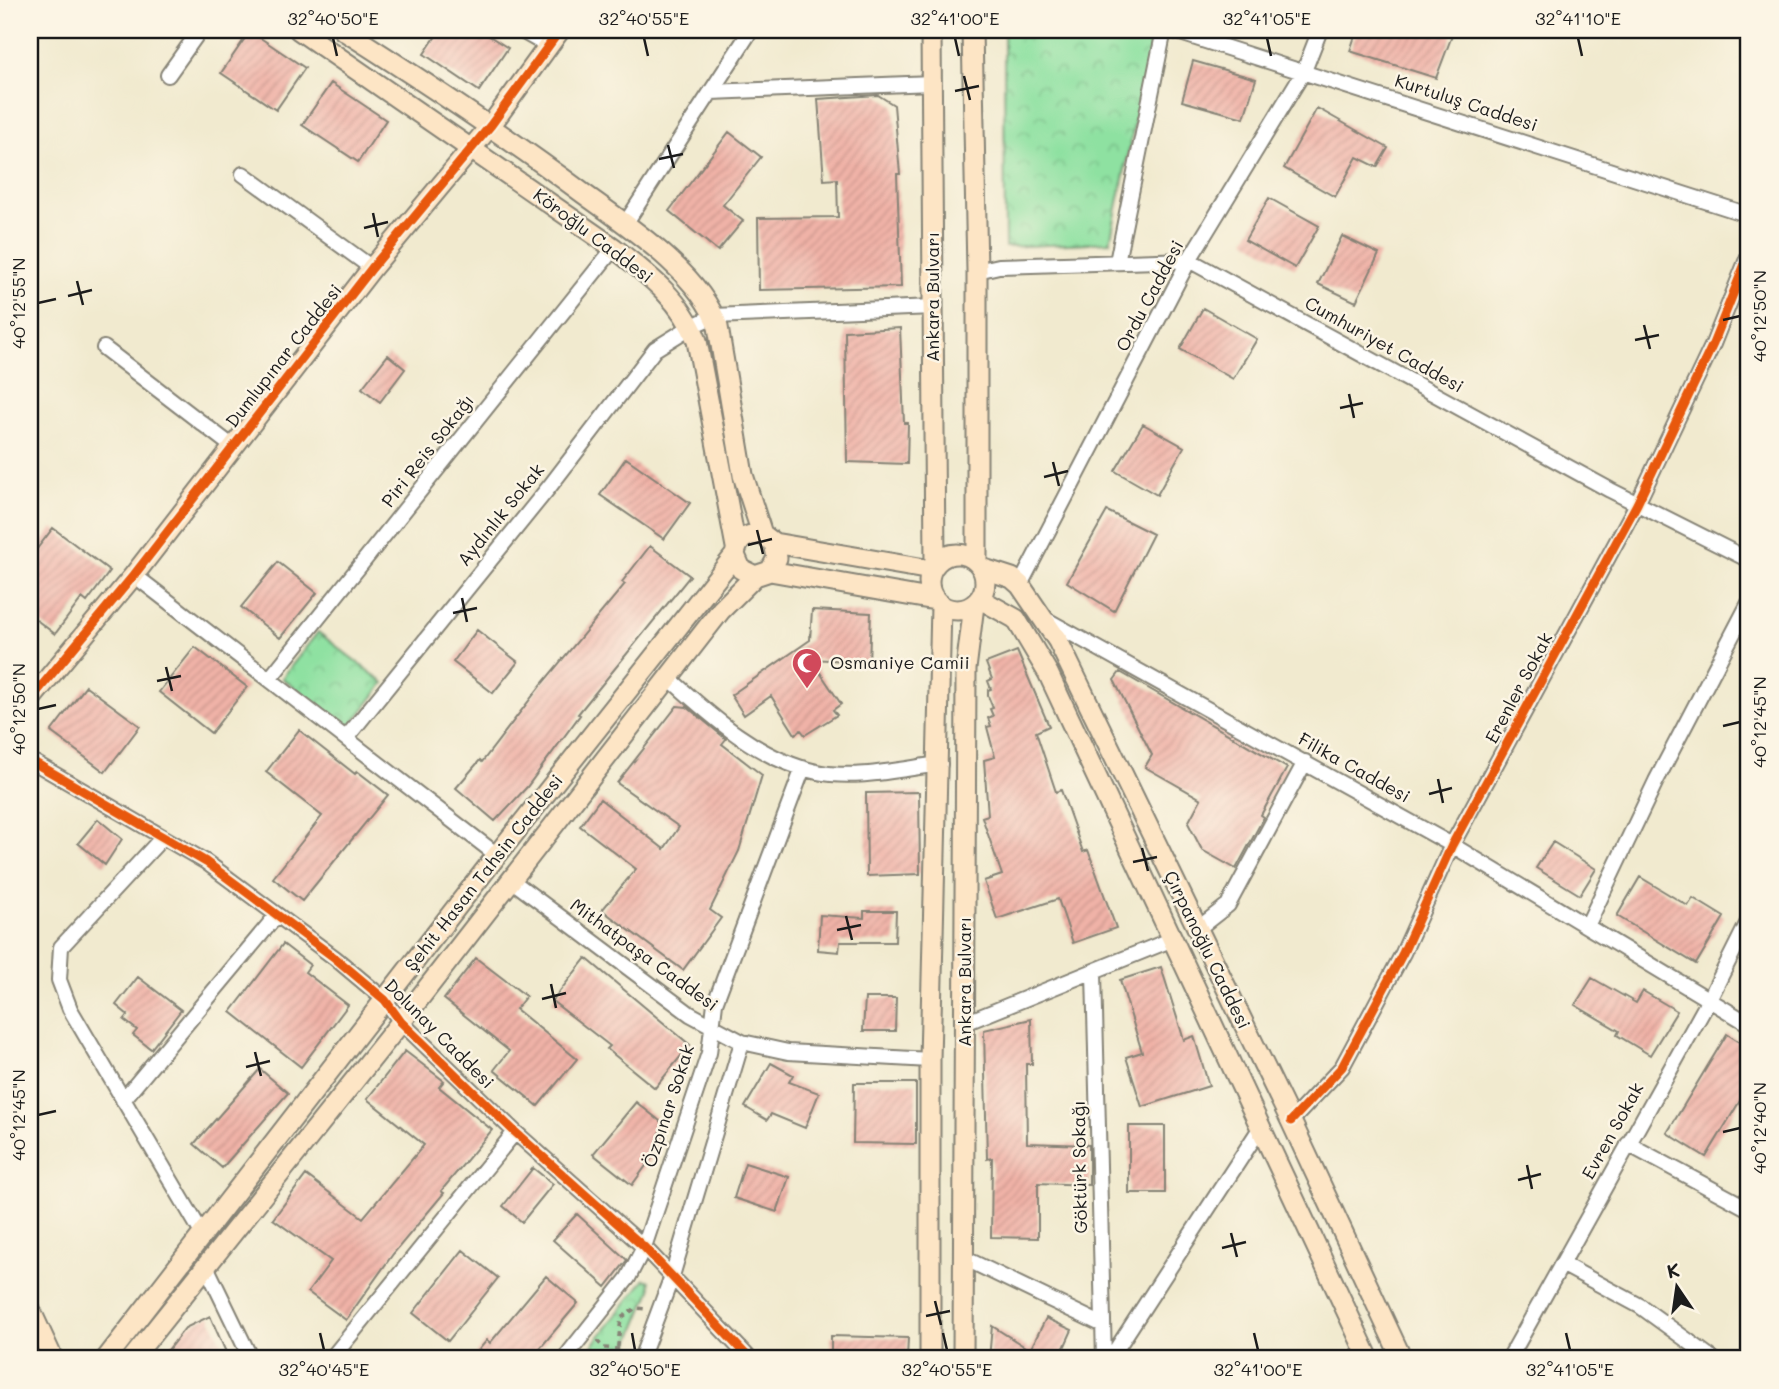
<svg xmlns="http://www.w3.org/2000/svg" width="1779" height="1389" font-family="Mali,sans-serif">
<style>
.park{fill:url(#park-crowns);stroke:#557e5e;stroke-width:2}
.building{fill:url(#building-hatch)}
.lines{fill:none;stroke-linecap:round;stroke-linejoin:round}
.street-casing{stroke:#868376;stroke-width:18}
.secondary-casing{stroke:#868376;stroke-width:23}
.path{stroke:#868376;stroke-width:3.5;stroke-dasharray:5 5;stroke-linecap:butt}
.street{stroke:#fff;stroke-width:14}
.secondary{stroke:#fde5c5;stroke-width:19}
.cycleway-casing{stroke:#fcf5e5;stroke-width:13}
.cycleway{stroke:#e8590c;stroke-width:9}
.ticks{fill:none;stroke:#1c1c1c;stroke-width:2.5}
.labels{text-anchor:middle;stroke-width:5;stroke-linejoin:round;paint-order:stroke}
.street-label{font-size:18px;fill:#1c1c1c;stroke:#fcf5e5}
.poi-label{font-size:18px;fill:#1c1c1c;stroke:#fcf5e5;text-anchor:start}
.neatline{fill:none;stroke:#1c1c1c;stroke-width:2.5}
.ticks-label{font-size:18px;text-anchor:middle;fill:#1c1c1c}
</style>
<defs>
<pattern id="park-crowns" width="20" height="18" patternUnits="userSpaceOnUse" patternTransform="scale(1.75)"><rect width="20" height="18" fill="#8ee1a1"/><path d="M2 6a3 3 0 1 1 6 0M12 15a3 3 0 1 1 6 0" fill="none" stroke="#7ac08a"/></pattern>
<pattern id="building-hatch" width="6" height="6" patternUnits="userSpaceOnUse" patternTransform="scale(1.75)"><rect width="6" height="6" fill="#f0b2a7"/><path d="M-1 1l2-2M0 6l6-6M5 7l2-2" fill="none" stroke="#cd988f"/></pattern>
</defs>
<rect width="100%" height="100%" fill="#fcf5e5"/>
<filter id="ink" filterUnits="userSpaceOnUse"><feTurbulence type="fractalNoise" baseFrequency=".0143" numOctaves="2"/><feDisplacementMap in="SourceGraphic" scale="14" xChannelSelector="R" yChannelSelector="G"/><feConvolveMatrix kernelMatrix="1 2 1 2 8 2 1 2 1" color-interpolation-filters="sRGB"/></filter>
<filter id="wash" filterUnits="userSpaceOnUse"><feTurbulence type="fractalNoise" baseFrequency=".00686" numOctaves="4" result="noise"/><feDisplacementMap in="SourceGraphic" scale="28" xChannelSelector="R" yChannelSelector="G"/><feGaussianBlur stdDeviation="1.57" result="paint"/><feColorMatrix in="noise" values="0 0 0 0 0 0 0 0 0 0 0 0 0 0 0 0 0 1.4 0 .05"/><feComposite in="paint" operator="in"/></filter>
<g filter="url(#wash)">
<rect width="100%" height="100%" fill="#f1eacf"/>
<path class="park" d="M1004,32l147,11 -41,199 -105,5z
M318,632l66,51 -36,46 -66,-51z
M645,1279l5,2 1,9 -28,69h-41z"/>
<g id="blocks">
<path class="building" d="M440,30h40l28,18 -29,43 -55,-37z
M1357,30h86l10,3 -17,45 -86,-27z
M250,31l55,37 -29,42 -55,-37z
M1193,61l63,18 -12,39 -62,-17z
M331,83l55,37 -28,42 -56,-37z
M878,95l16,10 6,69h-3l4,113 -142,3 -1,-72 80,-1 -1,-38 -13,1 -6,-81z
M1317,108l71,40 -11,19 -20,-10 -22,40 -51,-29z
M729,132l32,25 -38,48 20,16 -25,30 -49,-40z
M1269,198l50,28 -24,42 -50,-28z
M1342,236l37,18 -23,48 -38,-18z
M1203,308l54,31 -24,40 -53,-30z
M900,328l4,95h4l-1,41 -60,-2 -2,-131z
M388,355l17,14 -25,33 -18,-14z
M1143,424l41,23 -27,48 -42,-24z
M626,458l64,45 -26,36 -64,-44z
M1107,511l46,23 -39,77 -47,-29z
M53,528l57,43 -23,31 -5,-4 -27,36 -25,-19v-57z
M650,546l40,30 -112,138 2,1 -53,72 -32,34 -39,-33 24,-28 2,2 59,-77 84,-101 -3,-2z
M278,562l39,31 -37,45 -39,-31z
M812,610l59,3 -2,49 -58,-3 30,45 -8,6 4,5 -32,20 -4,-5 -6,4 -24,-38 -27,19 -13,-20 79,-55z
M477,630l41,32 -25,31 -40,-31z
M195,647l52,40 -36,46 -52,-41z
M1017,651l32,75 -13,6 20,60 5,-2 22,62 5,-2 28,78 -43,15 -15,-44 -61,20 -13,-38 18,-6 -20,-58 6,-2 -4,-55 11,-3 -8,-30 4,-1 -3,-8 5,-2 -3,-7 3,-1 -5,-12v-6l3,-1 -3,-8 4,-2 -6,-16z
M1120,672l167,96 -26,47 3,2 -28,52 -34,-19 -14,-27 13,-24 -56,-32 7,-12 -38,-75z
M86,686l54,40 -35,46 -54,-40z
M677,706l10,1 39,32 -4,5 40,31 -23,76 -29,59 11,8 -38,52 -81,-60 34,-41 -56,-43 20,-27 64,50 15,-22 -62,-44z
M299,730l56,44 2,-3 31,24 -86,106 -29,-23 49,-62 -56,-44z
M919,792l1,82 -53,2 -1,-83z
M98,819l24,20 -17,26 -27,-22z
M1553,842l43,27 -16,26 -44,-27z
M1640,877l48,29 5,-8 31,19 -28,47 -79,-48z
M864,911h32l-1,31h-55l-1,10 -21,-2 2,-35 44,3z
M283,944l27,21 -5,7 43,33 -47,62 -70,-55z
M476,958l50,38 -10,13 61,50 -39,47 -44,-36 15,-19 -65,-52z
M586,958l104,87 -35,43 -48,-39 3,-3 -58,-45z
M1161,967l23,73 10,-4 15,50 -67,21 -16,-50 16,-5 -22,-72z
M138,977l43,33 -30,39 -18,-14 4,-5 -13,-10 4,-5 -12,-10z
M1592,978l44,25 7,-12 34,20 -27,44 -33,-20 2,-4 -44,-26z
M865,998h31l-1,33h-32z
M1031,1019l1,45h-6l1,79 62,2v40l-51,-2v55l-47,-1 1,-79 -5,1 -3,-129z
M1727,1034l22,14v42l-6,10 -2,-1 -35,58 -39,-24z
M405,1051l39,30 -5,6 53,43 -51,61 3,2 -51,61 -47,66 -38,-28 23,-31 -58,-42 33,-44 57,43 61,-73 -57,-46z
M771,1063l22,12 -4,7 30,11 -14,35 -34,-14 -4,6 -22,-13z
M260,1069l28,24 -66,75 -28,-24z
M854,1083h62v61l-63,-1z
M636,1102l29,23 -6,8 3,3 -5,6 4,3 -29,40 -39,-31z
M1129,1126h36v67h-36z
M745,1163l44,14 -12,35 -43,-14z
M533,1168l20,16 -31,38 -19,-16z
M577,1214l50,46 -21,27 -53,-47z
M463,1250l35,28 -50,63 -35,-28z
M546,1276l32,27 -47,56h-60l16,-19 3,3z
M210,1316l19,43h-68l24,-31z
M1046,1318l26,12 -13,29h-70l3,-33 38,24z
M831,1336l77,2 -1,21h-76z"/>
</g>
</g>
<g filter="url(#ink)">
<use href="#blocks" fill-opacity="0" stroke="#868376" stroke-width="2"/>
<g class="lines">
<g class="street-casing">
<path id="street" d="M520,30l28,16
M1171,30l578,185
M168,75l32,-45
M711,92l221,-9
M243,174l129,94
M625,224l126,-194
M1117,262l47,-232
M977,271l22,-5 190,-6 421,230 139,70
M104,348l129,99
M134,575l363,280
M1020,585l169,-325 115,-189 16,-41
M1047,620l405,225 297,179
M271,677l343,-429
M669,678c42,38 90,82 148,94 38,8 84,-3 123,-8
M347,737l203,-251 105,-137 37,-23 22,-10 220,-9
M30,760l176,102 129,96 50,42 16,22 114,110 129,115 106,112
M163,837l-102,110 -2,33 11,29 133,226
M511,880l179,134 52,28 46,10 142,8
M1587,926l69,-145 93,-178
M1196,930l32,-25 77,-143
M1094,973l10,386
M965,1023l208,-84
M123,1100l154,-185
M1291,1121l51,-54 61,-114 49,-108 185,-341 76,-160 36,-90
M1628,1144l121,65
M964,1258l139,67
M1562,1264l78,42 73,53
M206,1266l45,93
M331,1359l184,-227
M564,1359l64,-81 16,-31 65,-194 6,-50 88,-235
M641,1359l31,-83 70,-234
M1110,1359l151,-232
M1509,1359l200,-359 40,-80"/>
</g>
<g class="secondary-casing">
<path id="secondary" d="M299,30l315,218c32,25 69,53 83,93l39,206
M343,30c82,52 163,106 241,164 44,32 117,80 134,133l25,148 19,59
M931,30l4,535
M972,30l5,241v291
M774,543l157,27
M929 582a28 28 0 1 1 56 0a28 28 0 1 1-56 0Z
M981,568l31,10 8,7 38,56 233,480 111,238
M770,571l165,29
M980,599l36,20 32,54 321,686
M30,700l104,-125 238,-307 119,-143 69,-95
M30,1309l23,50
M106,1359l391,-504 238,-300c2,-15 11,-22 27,-21l12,9 3,15 -7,13 -15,5 -14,-7 -6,-14
M132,1359l269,-337 320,-412 34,-34
M930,1359v-299l11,-454
M963,1359l3,-690 8,-64"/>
</g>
<path class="path" d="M597,1341l7,7 15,1
M605,1359l12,-5 4,-36 15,-10 9,1"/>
<use href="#street" class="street"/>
<use href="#secondary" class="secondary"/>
<g class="cycleway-casing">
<path id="cycleway" d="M30,700l104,-125 238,-307 119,-143 69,-95
M30,760l176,102 129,96 50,42 16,22 114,110 129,115 106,112
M1291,1121l51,-54 61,-114 49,-108 185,-341 76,-160 36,-90"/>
</g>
<use href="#cycleway" class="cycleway"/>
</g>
</g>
<path class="ticks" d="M333,38l4,18M644,38l4,18M955,38l4,18M1267,38l4,18M1578,38l4,18M964,76l6,24M955,91l24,-5M668,145l6,23M659,159l24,-5M373,213l5,24M364,228l24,-6M77,281l6,24M68,296l24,-6M38,303l18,-4M1723,320l17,-4M1644,325l6,24M1635,340l24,-5M1349,394l5,24M1340,408l23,-5M1053,462l6,24M1044,477l24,-6M757,530l6,24M748,545l24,-6M462,598l5,24M453,613l24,-5M166,667l6,24M157,681l24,-5M38,709l18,-4M1723,726l17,-4M1438,779l5,24M1429,794l23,-6M1142,848l6,23M1133,862l24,-5M846,916l6,24M837,930l24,-5M551,984l5,24M542,999l24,-6M255,1052l6,24M246,1067l24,-6M38,1115l18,-4M1723,1132l17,-4M1527,1165l5,24M1518,1180l23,-6M1231,1233l6,24M1222,1248l24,-6M935,1301l6,24M926,1316l24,-5M320,1333l4,17M632,1333l3,17M943,1333l4,17M1254,1333l4,17M1566,1333l4,17"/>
<defs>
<g id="mosque-pin" transform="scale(1.575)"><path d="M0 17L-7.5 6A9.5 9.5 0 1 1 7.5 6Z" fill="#d1495b" stroke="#fcf5e5"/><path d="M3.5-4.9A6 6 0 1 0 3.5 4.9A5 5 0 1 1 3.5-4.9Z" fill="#fff"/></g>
</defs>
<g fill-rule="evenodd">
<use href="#mosque-pin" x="807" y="663"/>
</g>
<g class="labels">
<g class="street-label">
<text transform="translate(1466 103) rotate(18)" y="6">Kurtuluş Caddesi</text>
<text transform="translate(593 236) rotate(37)" y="6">Köroğlu Caddesi</text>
<text transform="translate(1150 296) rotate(-62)" y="6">Ordu Caddesi</text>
<text transform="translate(933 297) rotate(-90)" y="6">Ankara Bulvarı</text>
<text transform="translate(1384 345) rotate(29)" y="6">Cumhuriyet Caddesi</text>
<text transform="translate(284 356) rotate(-52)" y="6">Dumlupınar Caddesi</text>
<text transform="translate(428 451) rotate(-52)" y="6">Piri Reis Sokağı</text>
<text transform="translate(501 515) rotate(-51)" y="6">Aydınlık Sokak</text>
<text transform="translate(1519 688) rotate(-62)" y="6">Erenler Sokak</text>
<text transform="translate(1354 768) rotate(29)" y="6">Filika Caddesi</text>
<text transform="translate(484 873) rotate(-52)" y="6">Şehit Hasan Tahsin Caddesi</text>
<text transform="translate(1207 950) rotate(64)" y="6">Çırpanoğlu Caddesi</text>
<text transform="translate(644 955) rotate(36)" y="6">Mithatpaşa Caddesi</text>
<text transform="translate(965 982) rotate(-90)" y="6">Ankara Bulvarı</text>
<text transform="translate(439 1034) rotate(45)" y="6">Dolunay Caddesi</text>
<text transform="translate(669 1106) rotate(-72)" y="6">Özpınar Sokak</text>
<text transform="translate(1613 1131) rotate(-61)" y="6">Evren Sokak</text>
<text transform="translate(1080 1167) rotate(-91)" y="6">Göktürk Sokağı</text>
</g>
<g class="poi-label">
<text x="830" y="669">Osmaniye Camii</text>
</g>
</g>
<rect width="1779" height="1389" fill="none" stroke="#fcf5e5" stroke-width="77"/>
<g transform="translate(1677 1287) rotate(347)" stroke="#fcf5e5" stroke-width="5" paint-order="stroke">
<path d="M0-5L12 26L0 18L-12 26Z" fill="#1c1c1c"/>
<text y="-10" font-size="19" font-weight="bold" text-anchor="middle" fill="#1c1c1c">K</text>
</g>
<rect x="38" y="38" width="1702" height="1312" class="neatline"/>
<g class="ticks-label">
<text x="333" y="25">32°40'50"E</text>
<text x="644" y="25">32°40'55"E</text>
<text x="955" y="25">32°41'00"E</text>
<text x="1267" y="25">32°41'05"E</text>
<text x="1578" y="25">32°41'10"E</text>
<text transform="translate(19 303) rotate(-90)" y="6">40°12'55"N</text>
<text transform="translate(1760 316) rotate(-90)" y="6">40°12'50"N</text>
<text transform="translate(19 709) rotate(-90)" y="6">40°12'50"N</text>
<text transform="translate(1760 722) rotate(-90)" y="6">40°12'45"N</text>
<text transform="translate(19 1115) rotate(-90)" y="6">40°12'45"N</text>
<text transform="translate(1760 1128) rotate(-90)" y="6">40°12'40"N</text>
<text x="324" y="1376">32°40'45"E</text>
<text x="635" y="1376">32°40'50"E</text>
<text x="947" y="1376">32°40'55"E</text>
<text x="1258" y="1376">32°41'00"E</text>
<text x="1570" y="1376">32°41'05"E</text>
</g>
</svg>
